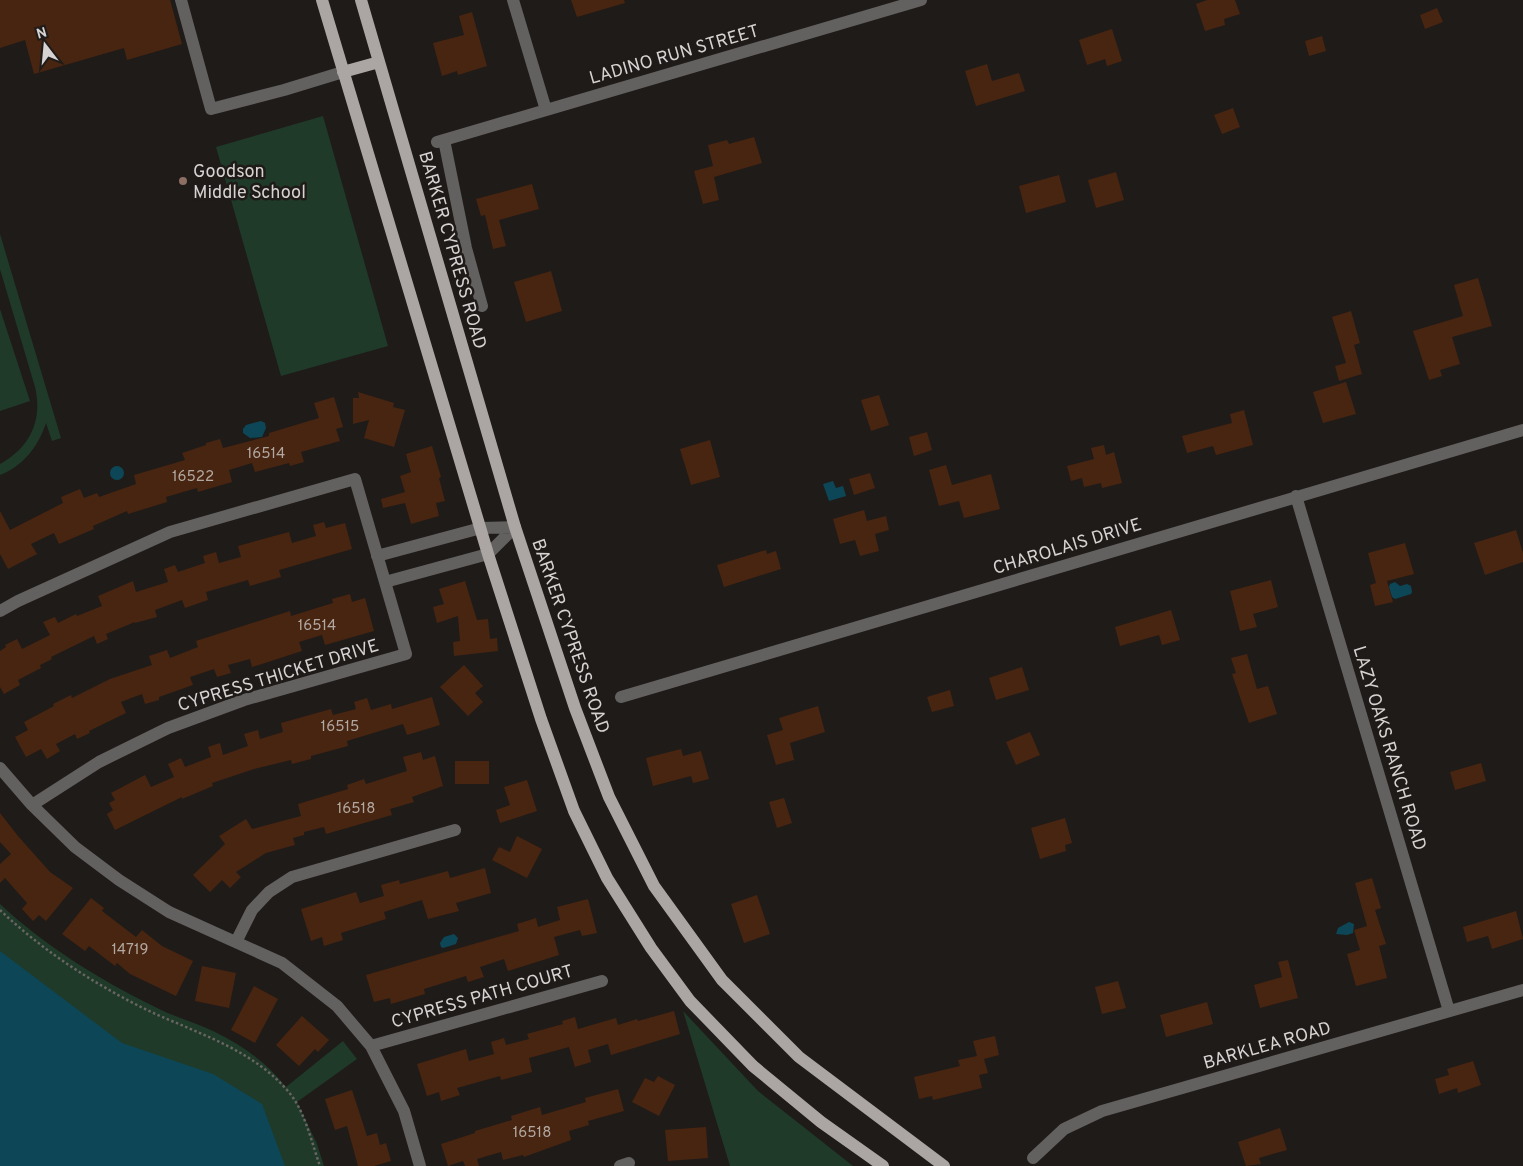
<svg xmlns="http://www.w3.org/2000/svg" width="1523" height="1166" font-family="Overpass,sans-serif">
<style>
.green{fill:#1f3a28}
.water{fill:#0d4757}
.building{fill:#482510}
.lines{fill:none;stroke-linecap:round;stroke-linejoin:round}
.path{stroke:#686563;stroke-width:2.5;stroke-dasharray:2.5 2.5;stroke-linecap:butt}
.minor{stroke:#636060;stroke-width:12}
.major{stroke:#aba6a4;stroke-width:12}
.education-dot{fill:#8d6e63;stroke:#1f1b19;stroke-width:2}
.labels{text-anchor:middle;stroke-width:5;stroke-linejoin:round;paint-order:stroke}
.number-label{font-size:15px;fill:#b2a8a2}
.street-label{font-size:18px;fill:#d6d3d2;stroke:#1f1b19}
.poi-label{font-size:18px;fill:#d6d3d2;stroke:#1f1b19;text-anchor:start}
</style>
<rect width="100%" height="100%" fill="#1f1b19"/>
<path class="green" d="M323,116l65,230 -107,30 -65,-229z
M0,234l61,204 -9,3 -6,-18c-8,24 -23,43 -46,52v-11c30,-16 43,-44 35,-77l-35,-118z
M0,309l30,92 -30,10z
M0,904c45,42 100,76 155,103 19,10 40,15 60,25 27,13 52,31 71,55l57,-46 14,18 -60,43 20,42 7,22h-324z
M683,1011l75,80 95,75h-123z"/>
<path class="water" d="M261,421l4,2 1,5 -4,9 -12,1 -7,-5v-4l3,-4z
M110 473a7 7 0 1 1 14 0a7 7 0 1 1-14 0Z
M833,481l3,7 7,-2 3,10 -17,5 -6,-17z
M1395,582l5,4 7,-2 4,2 1,6 -1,2 -16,5 -3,-2 -3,-10 1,-3z
M1349,922l5,2 -1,9 -6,2 -11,-1 2,-6z
M454,934l4,4 -2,6 -13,4 -2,-1 -1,-4 4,-6z
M0,951l122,92 91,31 49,30 23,62h-285z"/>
<path class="building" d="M0,0h170l12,44 -55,16 -3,-12 -90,26 -9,-34 -25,8z
M571,0h53l1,3 -48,14z
M1207,0h28l5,14 -16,5 1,6 -20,6 -9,-27z
M1437,8l6,14 -18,7 -5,-14z
M472,12l15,54 -29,9 -1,-4 -15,5 -9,-33 31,-8 -5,-19z
M1112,29l10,32 -15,5 -2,-7 -18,6 -8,-25z
M1322,36l4,15 -17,5 -4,-15z
M987,64l5,17 27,-8 6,18 -49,15 -11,-35z
M1233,108l7,19 -18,7 -8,-19z
M754,137l8,26 -48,14 5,23 -16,4 -9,-33 19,-5 -5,-21 19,-5 2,4z
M1116,172l8,28 -28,8 -8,-28z
M1059,175l7,27 -40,11 -7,-27z
M532,184l7,25 -40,11 7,26 -13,3 -8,-34 -4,1 -5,-17z
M551,271l11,40 -36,11 -12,-40z
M1478,278l14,48 -40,11 8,27 -20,6 2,6 -13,4 -16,-49 50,-15 -9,-31z
M1351,311l9,32 -6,2 8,29 -23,7 -4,-15 11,-3 -14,-46z
M1346,382l10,32 -33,9 -10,-31z
M358,392l36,11 -1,4 12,3 -11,37 -30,-9 5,-18 -16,4v-26h6z
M879,395l10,30 -18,6 -10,-31z
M334,397l9,30 -7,2 4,12 -39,11 3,10 -14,4 -1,-3 -34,9 -3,-9 -23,7 3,12 -34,10 -1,-4 -31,9 1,5 -39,12 -1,-3 -34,15 1,3 -35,15 -5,-11 -23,11 6,10 -29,15 -8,-15v-43l10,19 53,-27 -2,-6 19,-8 4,9 13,-5 2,4 37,-13 -2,-9 51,-15 -3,-7 24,-8v-2l14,-4 3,9 46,-12v-3l50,-15 -5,-15z
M1244,410l9,35 -37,10 -3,-9 -26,7 -5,-17 50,-13 -2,-9z
M927,432l5,18 -18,6 -5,-19z
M710,440l10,37 -29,8 -11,-36z
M1104,445l2,10 8,-3 8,31 -20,5 -1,-5 -17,4 -2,-9 -11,3 -4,-15 27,-7 -3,-11z
M432,446l9,31 -2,1 6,23 -9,2 3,13 -28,8 -6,-21 -22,5 -2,-9 24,-7 -5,-16 11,-4 -5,-18z
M946,465l6,20 39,-11 9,35 -36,9 -5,-17 -20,5 -10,-36z
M870,473l5,15 -21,7 -5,-16z
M864,510l3,11 19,-5 3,14 -14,4 4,17 -19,5 -5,-16 -15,4 -7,-25z
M324,522l2,6 19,-5 7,26 -73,21 2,7 -31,9 -2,-6 -42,12 2,8 -23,8 -3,-8 -27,10 2,7 -22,6v-1l-29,12 2,5 -11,5 -3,-8 -43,21 1,2 -12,6 1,3 -23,12 2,5 -16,9 -4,-7v-36l6,-4 -1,-2 12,-6 5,10 28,-14 -7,-13 12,-5 3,6 18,-9 1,2 25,-10 -4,-10 35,-15 3,11 32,-10 -4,-13 11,-4 3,7 27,-9 -2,-7 13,-4 3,11 22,-6 -3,-11 36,-10 15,-4 3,11 24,-7 -3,-11z
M1516,530l7,23v9l-38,13 -11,-32z
M1405,543l9,31 -27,7 6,21 -18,4 -5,-21 6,-2 -8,-30z
M766,550l1,4 9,-3 5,18 -57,18 -7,-22z
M1271,580l7,27 -25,7 4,13 -17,4 -10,-40z
M465,581l12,39 11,-1 2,20 7,-1 1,13 -44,5 -1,-14 7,-1 -2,-25 -21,7 -4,-16 11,-3 -5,-15z
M350,594l2,8 13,-4 9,33 -49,14 -3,-10 -23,7 3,9 -34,11 -16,5 -2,-8 -22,6 3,8 -14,4 -3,-8 -24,8 3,8 -34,12v3l-14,4 -3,-10 -21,8 5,11 -37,18 1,2 -13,6 -2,-5 -19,10 4,7 -13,8 -6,-10 -15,8 -11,-20 13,-7 -4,-8 30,-16 -1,-2 18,-9 1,3 38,-19 42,-14 -3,-9 18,-6 3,8 28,-11 -2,-6 94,-30 1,5 42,-13 -1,-4z
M1171,610l9,30 -18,5 -3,-10 -39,11 -5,-19z
M1247,654l10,35 11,-3 9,28 -28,9 -17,-49 4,-1 -5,-15z
M464,665l19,21 -8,7 8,9 -15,14 -28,-29z
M1022,667l7,23 -33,10 -7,-22z
M950,690l4,16 -22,6 -5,-15z
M432,697l8,28 -33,10 -4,-11 -56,17 1,5 -37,10v3l-19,5 -1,-4 -37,9 -42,14 1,3 -31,13v-2l-67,33 -8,-16 6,-4 -4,-7 6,-3 -4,-7 34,-18 6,12 23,-10 -6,-13 13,-6 4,9 26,-10 -3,-10 12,-4 3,12 25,-9 -4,-12 14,-4 2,9 23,-7 -2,-9 50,-14 2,6 23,-6 -2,-7 13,-4 4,12 20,-6 1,5z
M818,706l7,26 -35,11 4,17 -18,5 -9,-30 16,-5 -4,-12z
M1030,732l10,23 -24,10 -10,-23z
M681,749l2,7 18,-5 8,28 -16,4 -2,-7 -38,10 -7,-28z
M421,752l2,8 12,-4 8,30 -31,11 2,5 -24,7 2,6 -66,19 -2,-7 -20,5v3l-11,3 2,7 -29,8 -30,19 5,5 -11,11 -8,-8 -12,12 -17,-17 32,-31 -6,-8 27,-17 6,10 49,-13 -3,-12 50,-15 -1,-4 17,-6 2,5 41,-13 -4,-14z
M455,761h34v23h-34z
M1481,763l5,18 -31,9 -5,-18z
M527,780l10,31 -37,12 -4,-13 14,-5 -6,-18z
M784,798l8,25 -15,5 -8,-26z
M0,813l18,23 32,36 23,16 -27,33 -7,-6 -6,6 -11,-12 5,-6 -22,-25 -5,5v-19l11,-10 -11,-12z
M1065,818l7,25 -7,2 1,6 -26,8 -9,-31z
M517,836l25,13 -15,29 -35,-18 7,-13 11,5z
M485,868l6,25 -35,10 3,8 -31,8 -6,-19 -38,12 2,7 -45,14 2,7 -19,6 -2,-9 -11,4 -10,-32 55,-17 4,11 24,-7 -3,-11 18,-5 1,4 48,-13 2,7z
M1372,878l9,30 -6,2 11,34 -7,2 8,32 -31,8 -9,-32 13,-4 -6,-20 13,-4 -12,-43z
M757,895l13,39 -26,9 -13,-39z
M91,898l13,10 -2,3 34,26 6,-7 20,16 31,15 -17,35 -46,-22 -13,-11 -2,3 -26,-20 -4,5 -23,-17z
M588,899l9,34 -15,3 -2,-6 -26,7 5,18 -51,16 -4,-12 -24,8 4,10 -16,5 -2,-6 -42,13 1,5 -34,10 -1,-6 -16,4 -8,-27 153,-44 -2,-7 19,-6 2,9 22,-7 -3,-13z
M1516,911l7,28 -31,10 -4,-13 -21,6 -4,-15z
M1288,960l10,38 -38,10 -6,-23 28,-8 -4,-15z
M202,966l34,7 -7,35 -34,-7z
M1118,981l8,27 -24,6 -7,-27z
M254,986l24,13 -23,44 -24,-13z
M1207,1002l6,22 -47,13 -6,-22z
M674,1011l6,23 -69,21 -3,-11 -20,6 3,12 -16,5 -6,-20 -40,11 3,14 -31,8 -1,-4 -43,12 3,7 -19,6 -2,-9 -12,4 -10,-32 49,-15 3,12 25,-7 -3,-12 13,-4 2,7 23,-6 -2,-5 36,-10 -1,-3 13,-4 3,12 38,-11 2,7 19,-6 1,2z
M302,1016l27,24 -11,12 -3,-3 -16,17 -23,-21z
M995,1036l4,19 -15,4 4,14 -9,2 3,13 -49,12 -1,-4 -13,3 -5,-22 46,-11 -2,-6 19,-4 -4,-15z
M1473,1061l8,24 -23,8 -1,-5 -18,6 -4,-15 14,-4 -2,-6z
M658,1076l17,9 -16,31 -27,-14 13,-24 9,4z
M618,1089l6,22 -36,10 1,4 -20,6 2,9 -47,17 -1,-2 -20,5 -2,-8 -24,7 2,7h-14l-2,-5 -15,5 -7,-22 34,-11v-2l37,-11 -1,-4 29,-9 2,8 44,-13 -1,-4z
M352,1090l15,46 10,-3 3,12 6,-2 5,18 -17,5h-16l-11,-40 -12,4 -10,-31z
M706,1127l2,31 -40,3 -3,-31z
M1280,1128l7,22 -28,8 2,6 -15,2 -8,-24z"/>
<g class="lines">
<path class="path" d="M0,910c43,41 94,74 147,100 49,23 103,38 140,80 18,20 24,51 33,76"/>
<path class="minor" d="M181,0l30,109 73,-19 59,-18
M513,0l33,110
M444,140l22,108 16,58
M437,142l484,-142
M1296,496l153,515
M377,556l104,-28 34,-1
M385,582l103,-28 27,-27
M0,611l18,-10 152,-69 185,-53 51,175 -162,46 -76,28 -69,34 -67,43
M621,697l902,-267
M0,768l32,37 43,42 44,33 50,32 113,51 55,43 34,40 33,65 16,55
M236,942l16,-32 17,-18 23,-15 163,-47
M371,1046l231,-65
M1033,1158l31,-29 38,-18 421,-121
M620,1166l9,-3"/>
<path class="major" d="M322,0l166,554 53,165 33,92 33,67 44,70 39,53 63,65 68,56 62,44
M361,0l154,527 60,181 34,89 45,89 68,94 77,77 145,109
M343,72l36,-10"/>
</g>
<circle class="education-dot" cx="183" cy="181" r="5"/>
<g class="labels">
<g class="number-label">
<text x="266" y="458">16514</text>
<text x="193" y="481">16522</text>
<text x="317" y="630">16514</text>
<text x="340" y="731">16515</text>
<text x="356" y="813">16518</text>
<text x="130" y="954">14719</text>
<text x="532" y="1137">16518</text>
</g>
<g class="street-label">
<text transform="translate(674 54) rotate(-16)" y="6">LADINO RUN STREET</text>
<text transform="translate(453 250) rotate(74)" y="6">BARKER CYPRESS ROAD</text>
<text transform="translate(1067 546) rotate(-17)" y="6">CHAROLAIS DRIVE</text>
<text transform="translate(571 636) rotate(71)" y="6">BARKER CYPRESS ROAD</text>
<text transform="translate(278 675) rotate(-17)" y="6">CYPRESS THICKET DRIVE</text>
<text transform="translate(1390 748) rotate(73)" y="6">LAZY OAKS RANCH ROAD</text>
<text transform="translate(482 996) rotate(-16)" y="6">CYPRESS PATH COURT</text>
<text transform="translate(1267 1045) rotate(-16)" y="6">BARKLEA ROAD</text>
</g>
<g class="poi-label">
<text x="193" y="177">Goodson<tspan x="193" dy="21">Middle School</tspan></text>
</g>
</g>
<g transform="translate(45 45) rotate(344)" stroke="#1f1b19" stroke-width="4" paint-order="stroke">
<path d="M0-4L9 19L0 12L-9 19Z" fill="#d6d3d2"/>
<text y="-8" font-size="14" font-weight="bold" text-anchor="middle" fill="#d6d3d2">N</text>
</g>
</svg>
